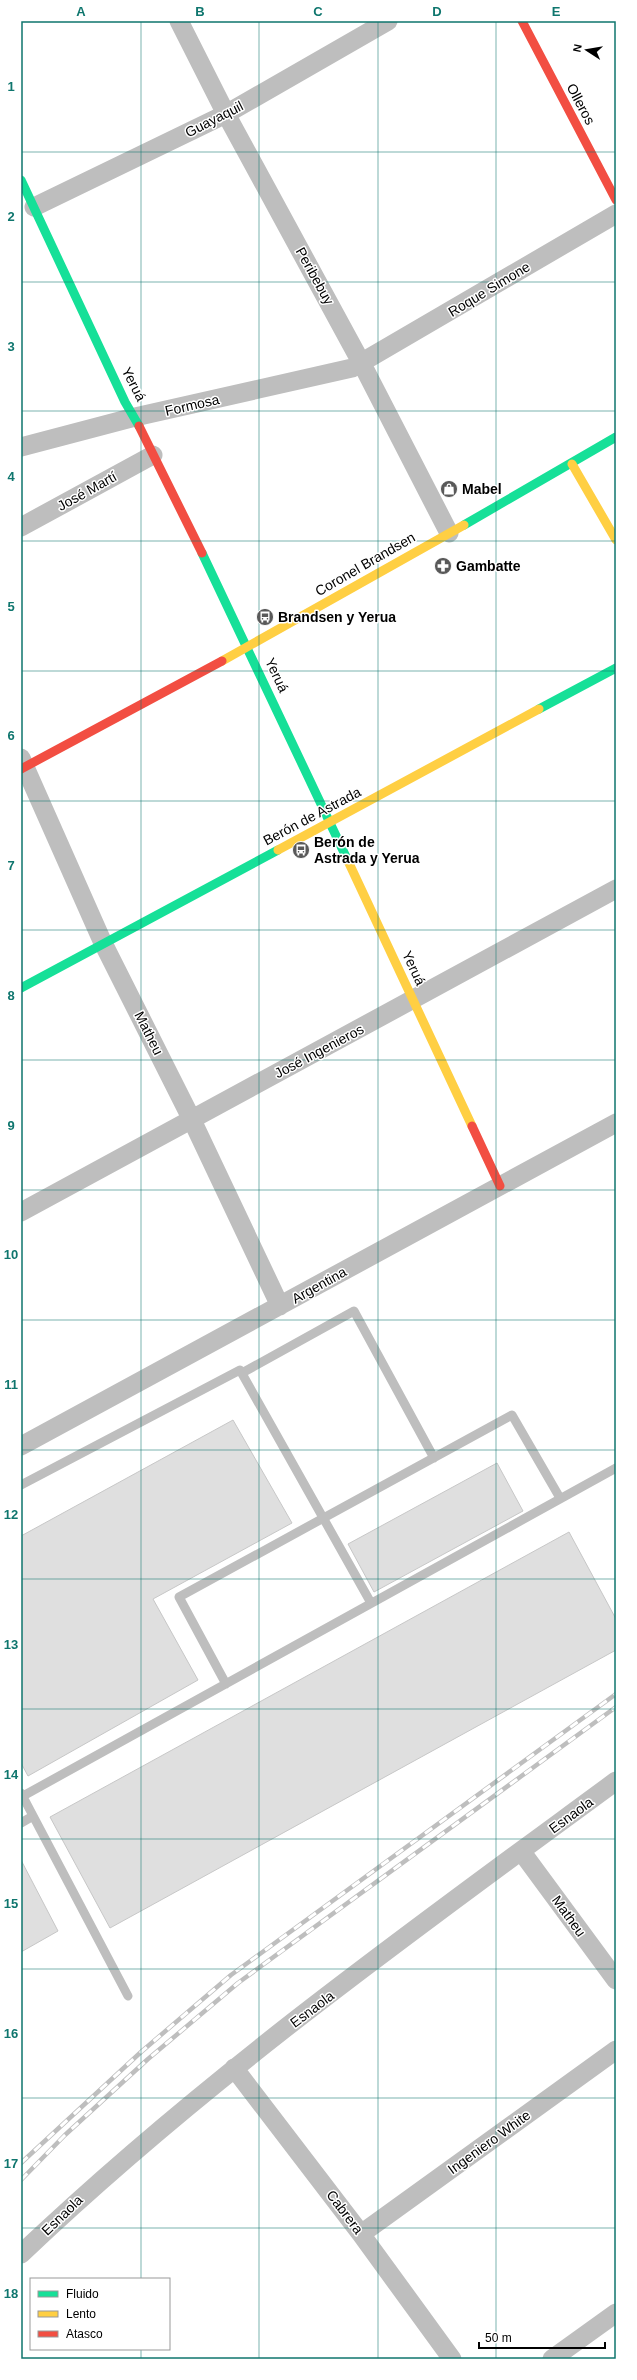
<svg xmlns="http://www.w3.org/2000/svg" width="637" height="2380" font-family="Arial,sans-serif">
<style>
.building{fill:#dfdfdf;stroke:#c7c7c7}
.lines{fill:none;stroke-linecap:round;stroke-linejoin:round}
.lane{stroke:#bebebe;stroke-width:9}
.street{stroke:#bebebe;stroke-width:19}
.fast{stroke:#16e098;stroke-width:9}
.slow{stroke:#ffcf43;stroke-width:9}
.jam{stroke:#f24e42;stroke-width:9}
.rail-casing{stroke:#bebebe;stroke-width:4.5}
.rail{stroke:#fff;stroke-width:3;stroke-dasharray:9;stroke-linecap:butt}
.grid{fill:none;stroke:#0f766e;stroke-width:1;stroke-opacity:0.55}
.labels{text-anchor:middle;stroke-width:3;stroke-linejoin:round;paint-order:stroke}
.street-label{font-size:14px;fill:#000;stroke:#fff}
.poi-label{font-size:14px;font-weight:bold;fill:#000;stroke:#fff;text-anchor:start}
.neatline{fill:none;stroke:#0f766e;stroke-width:1.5}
.grid-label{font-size:13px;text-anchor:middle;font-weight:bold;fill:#0f766e}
</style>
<rect width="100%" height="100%" fill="#fff"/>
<path class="building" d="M233,1420l59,103 -139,76 45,81 -170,96 -7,-13v-227z
M497,1463l26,48 -149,81 -26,-48z
M569,1532l47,87v31l-506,278 -60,-111z
M21,1860l37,71 -37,21z"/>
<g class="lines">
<path class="lane" d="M242,1373l112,-62 80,147
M21,1485l219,-115 131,233
M226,1684l-47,-87 333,-182 48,83
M21,1793l107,203
M23,1796l593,-328
M21,1823l12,-7"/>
<path class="street" d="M179,21l47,93 136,250 87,169
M34,207l192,-93 162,-93
M21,447l114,-30 217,-49 264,-154
M21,527l132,-72
M21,758l82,185 88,175 89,188
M21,1212l595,-323
M21,1446l595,-323
M521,1851l95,129
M234,2068l127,166 91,125
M361,2234l255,-184
M21,2254c184,-175 391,-323 595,-473
M552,2359l64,-46"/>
<path class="fast" d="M21,180l104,222 14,24
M464,525l152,-88
M202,553l146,308
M539,709l77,-41
M21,988l257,-138"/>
<path class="slow" d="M572,464l44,76
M222,661l242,-136
M278,850l261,-141
M348,861l124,265"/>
<path class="jam" d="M522,21l94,179
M139,426l63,127
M21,769l201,-108
M472,1126l28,60"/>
<g class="rail-casing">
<path id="rail" d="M21,2163l120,-111 90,-77 385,-281
M21,2180l44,-45 83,-76 90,-76 378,-276"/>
</g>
<use href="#rail" class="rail"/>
</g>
<path class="grid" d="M141,21v2258M259,21v2338M378,21v2338M496,21v2338M21,152h595M21,282h595M21,411h595M21,541h595M21,671h595M21,801h595M21,930h595M21,1060h595M21,1190h595M21,1320h595M21,1450h595M21,1579h595M21,1709h595M21,1839h595M21,1969h595M21,2098h595M21,2228h595M141,2349v10"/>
<defs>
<g id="shop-disc" transform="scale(0.9)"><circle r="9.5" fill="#595959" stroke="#fff"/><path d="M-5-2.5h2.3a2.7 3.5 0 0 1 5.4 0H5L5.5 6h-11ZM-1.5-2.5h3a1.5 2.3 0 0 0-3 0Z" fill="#fff"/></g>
<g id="pharmacy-disc" transform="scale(0.9)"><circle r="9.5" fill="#595959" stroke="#fff"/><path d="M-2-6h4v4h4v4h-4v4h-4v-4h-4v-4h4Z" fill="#fff"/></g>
<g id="bus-disc" transform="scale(0.9)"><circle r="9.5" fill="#595959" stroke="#fff"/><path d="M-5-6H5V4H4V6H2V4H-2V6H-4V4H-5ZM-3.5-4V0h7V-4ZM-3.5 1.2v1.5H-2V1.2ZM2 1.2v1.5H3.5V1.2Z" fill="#fff"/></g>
</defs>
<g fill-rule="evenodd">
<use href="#shop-disc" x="449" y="489"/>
<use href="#pharmacy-disc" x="443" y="566"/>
<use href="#bus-disc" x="265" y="617"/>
<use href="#bus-disc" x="301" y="850"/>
</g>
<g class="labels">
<g class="street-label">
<text transform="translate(581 104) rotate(62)" y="5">Olleros</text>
<text transform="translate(214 119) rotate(-27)" y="5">Guayaquil</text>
<text transform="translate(315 276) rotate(61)" y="5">Peribebuy</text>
<text transform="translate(489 289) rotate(-31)" y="5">Roque Simone</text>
<text transform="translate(134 384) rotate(63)" y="5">Yeruá</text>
<text transform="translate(192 405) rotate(-13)" y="5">Formosa</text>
<text transform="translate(87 491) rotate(-29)" y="5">José Martí</text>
<text transform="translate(365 564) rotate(-30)" y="5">Coronel Brandsen</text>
<text transform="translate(277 675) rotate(65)" y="5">Yeruá</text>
<text transform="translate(312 816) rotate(-28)" y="5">Berón de Astrada</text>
<text transform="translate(414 968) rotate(65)" y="5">Yeruá</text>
<text transform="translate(149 1033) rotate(63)" y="5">Matheu</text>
<text transform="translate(319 1051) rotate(-28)" y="5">José Ingenieros</text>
<text transform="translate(319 1285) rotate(-29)" y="5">Argentina</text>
<text transform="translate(571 1815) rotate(-36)" y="5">Esnaola</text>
<text transform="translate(569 1916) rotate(54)" y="5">Matheu</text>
<text transform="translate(312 2009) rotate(-37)" y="5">Esnaola</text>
<text transform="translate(489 2142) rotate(-36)" y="5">Ingeniero White</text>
<text transform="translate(345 2212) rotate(53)" y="5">Cabrera</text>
<text transform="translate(62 2215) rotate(-44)" y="5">Esnaola</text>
</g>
<g class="poi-label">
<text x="462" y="494">Mabel</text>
<text x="456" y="571">Gambatte</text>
<text x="278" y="622">Brandsen y Yerua</text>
<text x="314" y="847">Berón de<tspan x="314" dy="16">Astrada y Yerua</tspan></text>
</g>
</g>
<rect width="637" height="2380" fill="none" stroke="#ffffff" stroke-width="44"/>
<rect x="30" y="2278" width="140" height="72" fill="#ffffff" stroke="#999999"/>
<rect x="38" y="2291" width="20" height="6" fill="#16e098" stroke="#999999"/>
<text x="66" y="2298" font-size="12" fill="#000000">Fluido</text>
<rect x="38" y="2311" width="20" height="6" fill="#ffcf43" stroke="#999999"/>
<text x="66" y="2318" font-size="12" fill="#000000">Lento</text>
<rect x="38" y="2331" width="20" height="6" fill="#f24e42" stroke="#999999"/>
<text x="66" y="2338" font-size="12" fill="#000000">Atasco</text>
<g transform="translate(587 50) rotate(282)" stroke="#ffffff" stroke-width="3" paint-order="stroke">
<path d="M0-3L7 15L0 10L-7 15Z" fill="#000000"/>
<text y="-6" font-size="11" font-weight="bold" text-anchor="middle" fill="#000000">N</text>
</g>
<path d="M479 2342v6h126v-6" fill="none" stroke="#000000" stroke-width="2"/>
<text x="485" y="2342" font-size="12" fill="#000000" stroke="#ffffff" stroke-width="3" paint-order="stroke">50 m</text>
<rect x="22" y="22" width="593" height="2336" class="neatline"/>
<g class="grid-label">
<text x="81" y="16">A</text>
<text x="200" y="16">B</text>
<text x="318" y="16">C</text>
<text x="437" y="16">D</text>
<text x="556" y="16">E</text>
<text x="11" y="91">1</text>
<text x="11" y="221">2</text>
<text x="11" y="351">3</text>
<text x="11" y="481">4</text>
<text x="11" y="611">5</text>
<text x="11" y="740">6</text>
<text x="11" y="870">7</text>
<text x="11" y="1000">8</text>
<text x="11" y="1130">9</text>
<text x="11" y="1259">10</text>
<text x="11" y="1389">11</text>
<text x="11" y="1519">12</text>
<text x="11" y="1649">13</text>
<text x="11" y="1779">14</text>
<text x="11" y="1908">15</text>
<text x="11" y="2038">16</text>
<text x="11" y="2168">17</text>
<text x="11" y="2298">18</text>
</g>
</svg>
